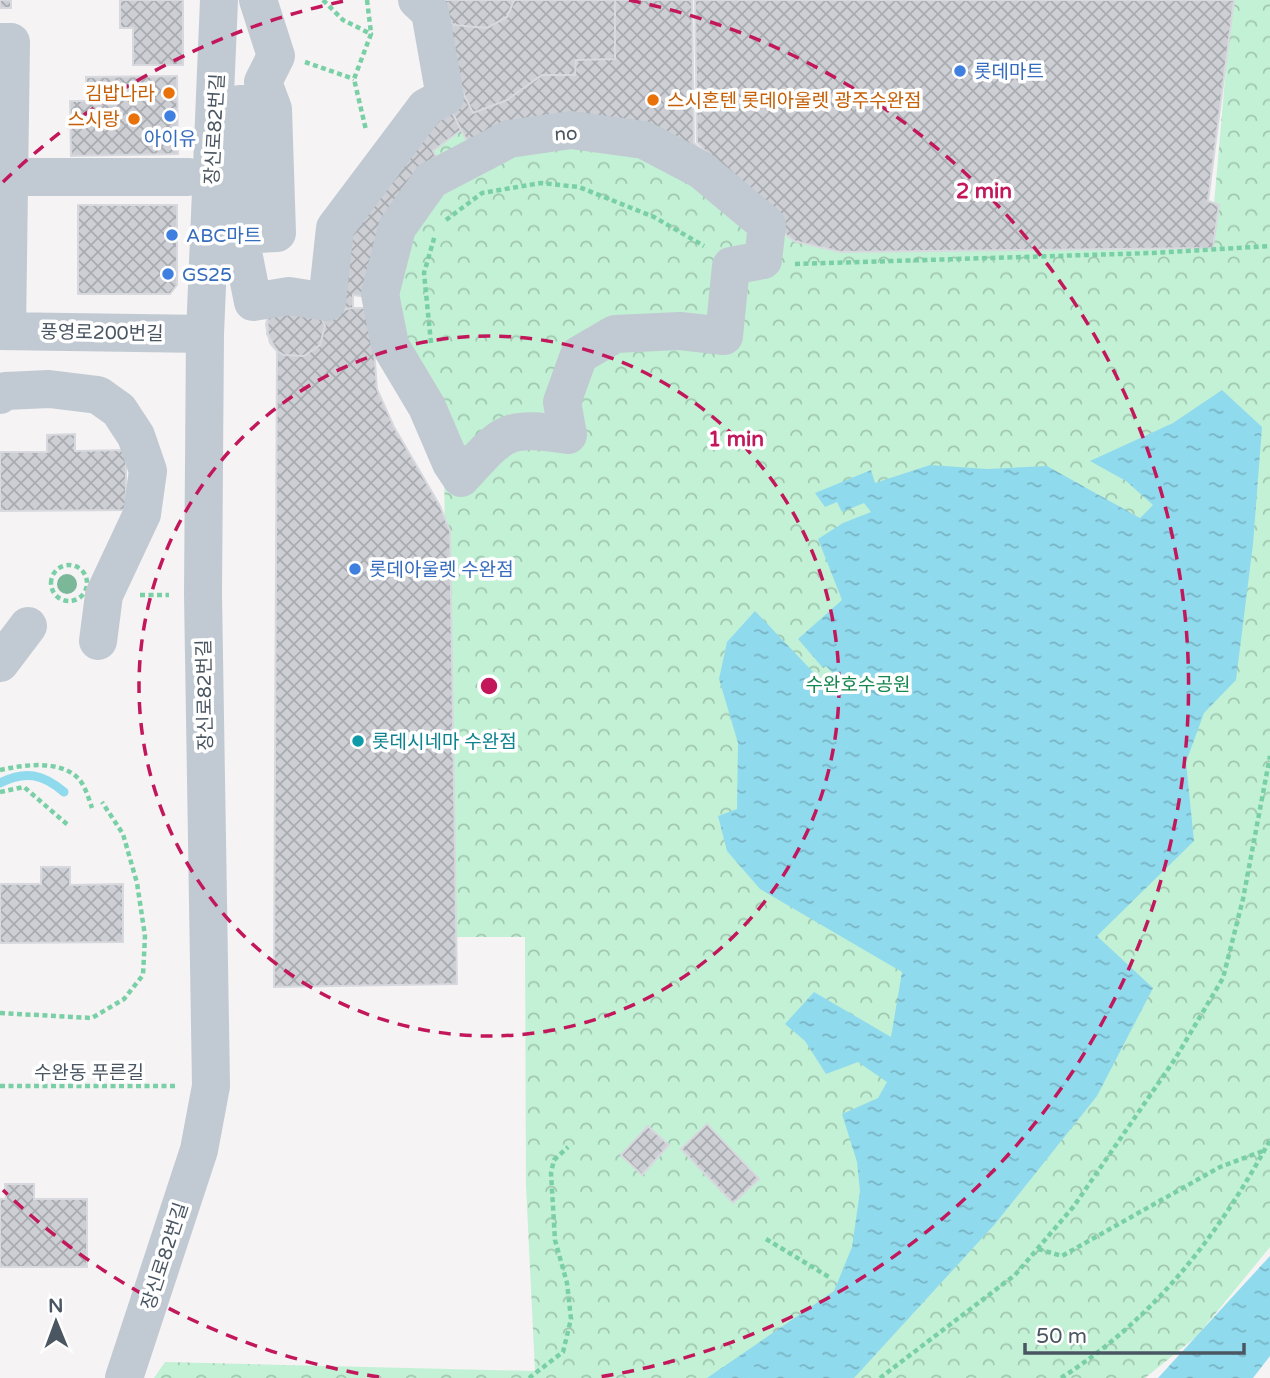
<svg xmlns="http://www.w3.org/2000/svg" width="1270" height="1378" font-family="'Varela Round','Noto Sans KR',sans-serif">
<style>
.park{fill:url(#park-crowns)}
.water{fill:url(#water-ripples)}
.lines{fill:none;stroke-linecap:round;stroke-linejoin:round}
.stream{stroke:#90daee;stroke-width:9}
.building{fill:url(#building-cross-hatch);stroke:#d7d9de;stroke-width:2}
.path{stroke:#7ad0a6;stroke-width:4.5;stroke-dasharray:5 3.5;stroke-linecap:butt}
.minor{stroke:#c1cad2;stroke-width:38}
.tree{fill:#7bb799}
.ring{fill:none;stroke:#c2185b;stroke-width:3.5;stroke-dasharray:12 9}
.shop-dot{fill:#3f7fe0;stroke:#fff;stroke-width:2.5}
.food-dot{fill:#e8710a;stroke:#fff;stroke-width:2.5}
.culture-dot{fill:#0f9aa8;stroke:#fff;stroke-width:2.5}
.labels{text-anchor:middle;stroke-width:7;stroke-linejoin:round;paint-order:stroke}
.shop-label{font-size:19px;fill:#366cbe;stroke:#fff;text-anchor:start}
.food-label{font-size:19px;fill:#c56008;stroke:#fff;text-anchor:end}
.street-label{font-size:19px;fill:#4a5661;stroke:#fff}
.park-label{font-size:19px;fill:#17864f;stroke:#fff}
.culture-label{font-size:19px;fill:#0d838f;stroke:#fff;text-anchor:start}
.centre{fill:#c2185b;stroke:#fff;stroke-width:3.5}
.ring-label{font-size:21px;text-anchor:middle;font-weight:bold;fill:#c2185b;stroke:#fff;stroke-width:7;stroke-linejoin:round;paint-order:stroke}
</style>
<defs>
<pattern id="park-crowns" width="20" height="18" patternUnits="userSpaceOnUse" patternTransform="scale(1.75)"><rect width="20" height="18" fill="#c3f1d5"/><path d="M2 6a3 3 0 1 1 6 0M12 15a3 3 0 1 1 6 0" fill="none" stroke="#a0c6b0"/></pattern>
<pattern id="water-ripples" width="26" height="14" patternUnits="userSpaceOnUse" patternTransform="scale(1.75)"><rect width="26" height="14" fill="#90daee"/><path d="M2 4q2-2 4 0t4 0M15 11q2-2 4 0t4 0" fill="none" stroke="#78b4c4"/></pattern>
<pattern id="building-cross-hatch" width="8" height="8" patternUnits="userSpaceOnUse" patternTransform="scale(1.75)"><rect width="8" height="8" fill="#cdcfd5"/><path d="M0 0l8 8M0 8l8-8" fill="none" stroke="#a8abb0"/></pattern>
</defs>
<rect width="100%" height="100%" fill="#f5f3f3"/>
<path class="park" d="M1232,0h38v1247l-73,89 -52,42h-991l11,-16 370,9 -9,-185 -1,-249h-77l-4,-491 -55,-95 38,-243h78l214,64 493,55z"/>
<path class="water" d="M1222,390l40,37 -9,117 -17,136 -32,33 -18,49 8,79 -97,95 56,52 -56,108 -102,128 -141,154h-147l127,-87 18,-44 8,-56 -3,-29 -15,-48 36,-16 9,-16 -29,-20 -32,12 -21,-33 -20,-17 29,-32 77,45 11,-65 -142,-83 -33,-38 -9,-35 19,-7 1,-66 -19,-64 8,-37 28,-31 60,63 -3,4 11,12 15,-12 -12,-12 -3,2 -25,-29 44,-39 -24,-61 25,-16 28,-11 -7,-9 -22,9 -5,-10 -12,5 -10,-14 56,-23 4,13 55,-18 57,4 60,-3 93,52 13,-13 -27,-24 -36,-20 83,-38z
M1270,1256v100l-17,22h-95z"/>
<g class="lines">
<path class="stream" d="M0,783c25,-13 43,-9 64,9"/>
</g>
<path class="building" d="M0,0h11v8h-11z
M120,0h63v65h-50v-37h-13z
M419,0h273l2,143 21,20 -85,-25 -156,17 -26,-51z
M419,0h95l-7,17 -20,11 -33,-3z
M514,0h101v59l-39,1 -1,15h-33l-35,25 -34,13 -14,-29 -14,-65 9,6 33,3 20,-11z
M695,0h539l-26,201 11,4 -6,43 -372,4 -47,-11 -23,-18 -74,-81z
M177,76l1,78 -107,2 -1,-55h17l-1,-24z
M448,104l13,26 -28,21 9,16 -67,131 -22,-3v13l-26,5 16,-110z
M78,205h99v80l-7,9h-92z
M317,308l8,18 -5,19 -16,11 -20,-1 -7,-4 -10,-17 1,-18z
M353,308h18l6,81 17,38 46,79 10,25 7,453 -183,3 3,-636 -7,-8 -4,-18 2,-9z
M75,434v17l51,-1v60l-126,1v-59h47v-17z
M41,867h29v18l53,-1v58l-123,1v-59h41z
M707,1124l52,55 -26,24 -52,-54z
M648,1126l21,19 -27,30 -21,-20z
M5,1184h29v15h53v68h-87v-68h6z"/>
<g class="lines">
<path class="path" d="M323,0l20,20 28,14 -17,45 12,51
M367,0l4,33
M305,62l49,17
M446,220l36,-27 59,-10 38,4 75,30 50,29
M795,264l357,-11 118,-7
M431,343l-7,-70 11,-38
M51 583a18 18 0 1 1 36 0a18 18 0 1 1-36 0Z
M140,595h29
M0,770c23,-5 60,-11 79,9 6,7 10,20 13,29
M0,792l24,-5 45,39
M0,1013l92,5 32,-19 19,-24 2,-39 -8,-53 -14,-49 -21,-32
M0,1086h177
M766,1239l63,38
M1038,1249l24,7 158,-89 43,-16
M529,1378l34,-26 8,-33 -4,-36 -12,-43 -4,-67 3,-13 14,-13
M880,1378l135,-103 59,-69 101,-147 48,-81 20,-79 27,-143
M1061,1378c94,-60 157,-142 209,-238"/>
<path class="minor" d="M258,0l18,56 -13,26 10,27 4,124 -20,1 -1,-122 -4,-8h-12l-1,128 14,70 36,-6 38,6 8,-74 91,-121 19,-10 -15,-85 -13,-12
M0,42h11l-4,289
M571,130l73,10 57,30 66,55 -4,35 -32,6 -7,70 -44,-5 -65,3 -36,21 -17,47 6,33c-65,-9 -63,-4 -107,43l-10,-15 -24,-56 -37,-62 -10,-51 17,-66 34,-48 78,-41z
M0,177h188
M0,331l205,3
M0,395l5,-4 44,-2 49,6 21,15 17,26 12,35 -6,43 -38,81 -6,46
M0,663l28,-37
M124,1378l75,-228 12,-64 -8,-492 2,-260 14,-334"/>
</g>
<circle class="tree" cx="67" cy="584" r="10"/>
<g class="ring">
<circle cx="489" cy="686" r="350"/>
<path d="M379 1377A700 700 0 0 1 3 1190M3 182A700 700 0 0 1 349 0M629 0A700 700 0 0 1 599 1377"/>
</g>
<g class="shop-dot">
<circle cx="960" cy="71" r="7"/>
<circle cx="170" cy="116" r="7"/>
<circle cx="172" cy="235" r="7"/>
<circle cx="168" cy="274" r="7"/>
<circle cx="355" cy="569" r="7"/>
</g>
<g class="food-dot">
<circle cx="169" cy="93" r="7"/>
<circle cx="653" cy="100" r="7"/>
<circle cx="134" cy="119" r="7"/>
</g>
<circle class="culture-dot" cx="358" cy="741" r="7"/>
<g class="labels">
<g class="shop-label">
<text x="974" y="78">롯데마트</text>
<text x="170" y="145" text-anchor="middle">아이유</text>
<text x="186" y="242">ABC마트</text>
<text x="182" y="281">GS25</text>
<text x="369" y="576">롯데아울렛 수완점</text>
</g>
<g class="food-label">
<text x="155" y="100">김밥나라</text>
<text x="667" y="107" text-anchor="start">스시혼텐 롯데아울렛 광주수완점</text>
<text x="120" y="126">스시랑</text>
</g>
<g class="street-label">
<text transform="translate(214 129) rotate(-87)" y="7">장신로82번길</text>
<text transform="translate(566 133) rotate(-3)" y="7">no</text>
<text transform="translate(102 332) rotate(1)" y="7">풍영로200번길</text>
<text transform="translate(204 695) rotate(-91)" y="7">장신로82번길</text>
<text x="89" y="1079">수완동 푸른길</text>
<text transform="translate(164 1256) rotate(-72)" y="7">장신로82번길</text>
</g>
<g class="park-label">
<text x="858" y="691">수완호수공원</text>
</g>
<g class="culture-label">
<text x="372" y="748">롯데시네마 수완점</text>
</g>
</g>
<circle cx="489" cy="686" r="10" class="centre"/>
<g class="ring-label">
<text x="984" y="198">2 min</text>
<text x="736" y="446">1 min</text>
</g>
<g transform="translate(56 1322) rotate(359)" stroke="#ffffff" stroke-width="5" paint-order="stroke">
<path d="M0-5L12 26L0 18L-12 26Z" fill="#4a5661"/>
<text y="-10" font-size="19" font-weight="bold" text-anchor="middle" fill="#4a5661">N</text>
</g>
<path d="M1025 1343v10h219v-10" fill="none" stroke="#4a5661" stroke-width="3.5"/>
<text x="1036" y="1343" font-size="21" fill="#4a5661" stroke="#ffffff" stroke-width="5" paint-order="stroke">50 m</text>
</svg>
